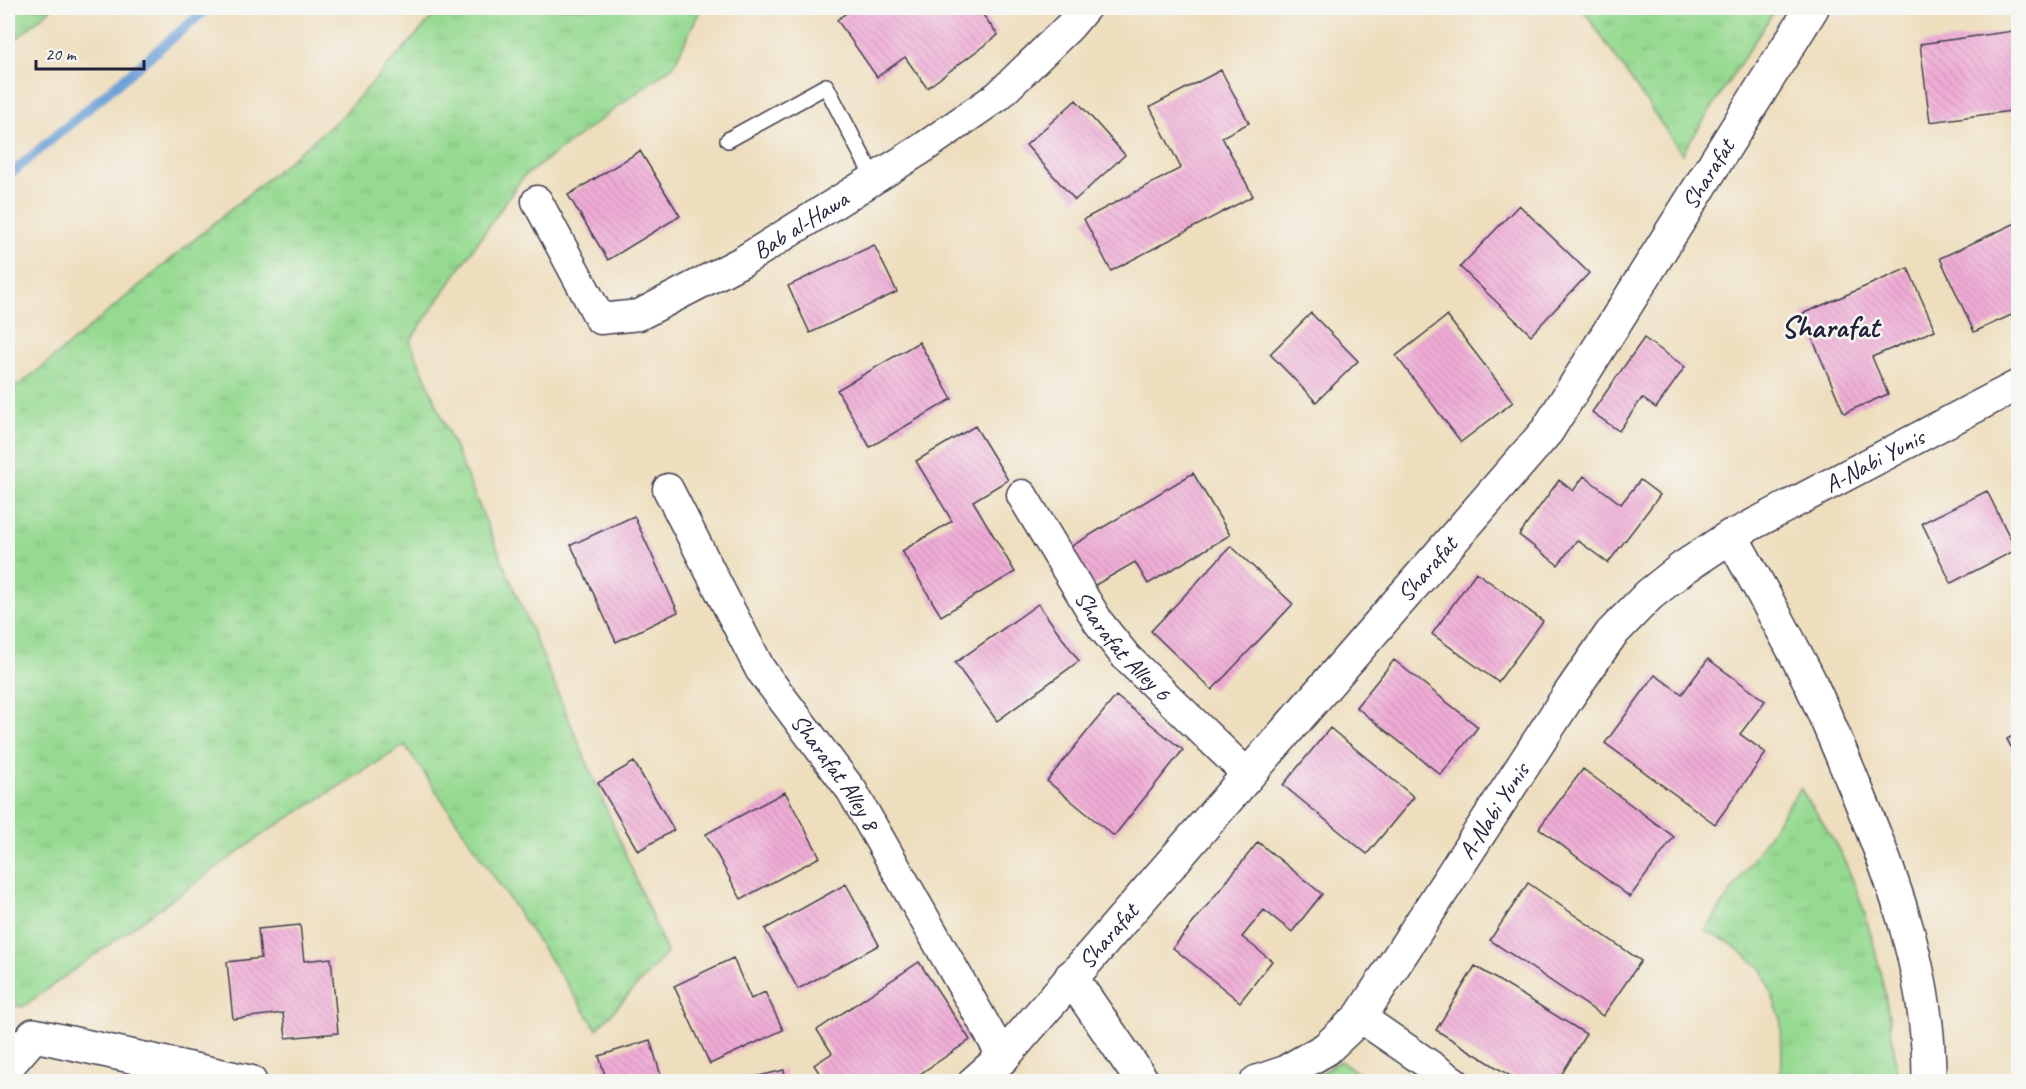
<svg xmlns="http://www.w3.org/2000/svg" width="2026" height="1089" font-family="Caveat,sans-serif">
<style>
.grass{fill:url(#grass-tufts);stroke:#5c7e66;stroke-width:1.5}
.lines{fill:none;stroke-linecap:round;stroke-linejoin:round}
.stream{stroke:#699fd6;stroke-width:10}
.building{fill:url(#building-back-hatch)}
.lane-casing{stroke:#413e4e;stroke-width:18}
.street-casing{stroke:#413e4e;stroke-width:33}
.secondary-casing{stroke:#413e4e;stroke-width:36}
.lane{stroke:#fff;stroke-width:15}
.street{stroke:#fff;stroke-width:30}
.secondary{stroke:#fff;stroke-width:33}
.labels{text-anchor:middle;stroke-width:5;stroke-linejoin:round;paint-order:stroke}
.street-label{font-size:24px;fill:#22223b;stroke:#f6f6f2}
.district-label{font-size:30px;font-weight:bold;fill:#22223b;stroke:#f6f6f2}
</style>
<defs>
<pattern id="grass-tufts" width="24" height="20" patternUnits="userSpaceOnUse" patternTransform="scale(1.5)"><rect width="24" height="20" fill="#96da91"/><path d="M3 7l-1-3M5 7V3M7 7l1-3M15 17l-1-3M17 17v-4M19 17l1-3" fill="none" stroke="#81bb7e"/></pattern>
<pattern id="building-back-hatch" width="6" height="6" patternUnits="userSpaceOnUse" patternTransform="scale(1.5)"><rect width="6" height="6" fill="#efacd5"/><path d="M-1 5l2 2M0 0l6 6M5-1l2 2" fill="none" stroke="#cd94b8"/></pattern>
</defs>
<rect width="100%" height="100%" fill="#f6f6f2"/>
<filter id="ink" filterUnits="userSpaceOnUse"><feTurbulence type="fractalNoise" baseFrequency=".0167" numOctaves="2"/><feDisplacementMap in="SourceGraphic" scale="12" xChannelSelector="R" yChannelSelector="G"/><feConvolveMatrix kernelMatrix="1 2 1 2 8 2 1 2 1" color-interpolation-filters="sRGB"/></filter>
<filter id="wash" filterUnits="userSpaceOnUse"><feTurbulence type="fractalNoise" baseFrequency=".008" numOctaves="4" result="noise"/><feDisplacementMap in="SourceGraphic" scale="24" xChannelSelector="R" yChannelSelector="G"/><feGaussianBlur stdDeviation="1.35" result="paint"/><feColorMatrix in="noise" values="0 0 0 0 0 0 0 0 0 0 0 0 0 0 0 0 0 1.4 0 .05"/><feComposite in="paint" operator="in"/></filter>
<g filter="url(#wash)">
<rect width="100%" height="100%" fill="#eedebd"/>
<path class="grass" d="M8,8h44l-44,38z
M441,8h260l-27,57 -152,113 -112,163 257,612 -70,76 -192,-284 -136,85 -247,177 -14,-3v-611l28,-21 304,-254z
M1582,8h194l-94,146z
M1800,788c18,27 36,53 49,83 28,66 41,140 49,210h-122l6,-17 -1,-45 -19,-50 -32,-26 -25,-12z
M1340,1061l30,20h-62z"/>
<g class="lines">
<path class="stream" d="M8,176l200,-168"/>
</g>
<g id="blocks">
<path class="building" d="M853,8h125l20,27 -71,53 -22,-31 -28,20 -40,-57z
M2013,31l5,40v39l-88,12 -10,-78z
M1221,70l28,53 -27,14 31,59 -142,75 -27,-52 97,-51 -31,-61z
M1076,100l49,55 -50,45 -49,-55z
M640,151l40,65 -72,44 -40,-65z
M1519,205l70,68 -58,62 -71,-68z
M2018,222v90l-44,20 -34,-74z
M874,245l23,47 -87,41 -22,-47z
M1908,268l27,62 -63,27 16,37 -44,19 -42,-99z
M1311,313l47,48 -42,41 -46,-48z
M1447,316l66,86 -52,40 -65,-86z
M1644,338l41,29 -29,41 -14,-10 -23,33 -27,-19z
M919,342l33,57 -82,48 -33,-57z
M975,426l33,54 -35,21 42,71 -74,44 -39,-65 50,-30 -36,-60z
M1193,473l37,62 -82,49 -13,-22 -50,29 -23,-39z
M1584,476l37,28 19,-24 20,15 -52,68 -31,-23 -19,25 -39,-30 40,-55 14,11z
M1987,491l29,59 -65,33 -29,-60z
M634,516l44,96 -62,30 -45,-97z
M1231,546l62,58 -81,86 -61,-59z
M1476,572l67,49 -45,61 -66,-48z
M1038,604l41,57 -82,60 -42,-58z
M1708,659l57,42 -25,33 26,19 -51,71 -110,-81 50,-68 27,19z
M1394,660l84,67 -37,48 -85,-68z
M1116,696l67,54 -69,86 -67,-55z
M1330,728l84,69 -47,57 -84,-69z
M2018,733v28l-11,-22z
M634,762l40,68 -36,21 -40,-68z
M1583,769l91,68 -44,60 -91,-69z
M785,792l35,65 -79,42 -35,-65z
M1258,842l64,52 -30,38 -28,-22 -22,27 30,24 -32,41 -67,-54z
M1528,883l113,78 -38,55 -113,-76z
M846,884l33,61 -81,44 -33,-60z
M300,925l4,36 27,-3 7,75 -52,5 -3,-25 -50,6 -6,-57 34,-4 -3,-29z
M733,958l18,41 14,-7 18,38 -73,34 -36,-78z
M919,962l51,78 -62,42h-83l-11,-17 18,-12 -15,-23z
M1475,966l111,68 -29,48h-37l-84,-52z
M650,1040l13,42h-56l-8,-26z
M784,1070l2,12h-48v-1z"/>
</g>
</g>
<g filter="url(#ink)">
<use href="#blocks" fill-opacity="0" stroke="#413e4e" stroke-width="1.5"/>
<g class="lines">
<g class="lane-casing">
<path id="lane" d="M728,140l98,-54 48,93"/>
</g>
<g class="street-casing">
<g id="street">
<path id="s1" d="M537,201l63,118 39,-4 104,-54 177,-111 78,-54 72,-70 15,-18"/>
<path id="s2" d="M668,489l92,180 92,122 151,266"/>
<path id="s3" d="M1022,495l77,128 28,35 121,117"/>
<path id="s4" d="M1731,536l287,-151"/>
<path d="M1360,1017l94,65"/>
</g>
</g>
<g class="secondary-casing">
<g id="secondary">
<path d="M1071,977l72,105"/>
<path d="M8,1065l26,-30 216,47"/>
<path id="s5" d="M975,1082l28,-25 544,-626 265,-423"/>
<path id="s6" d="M1257,1082l27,-9 42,-24 34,-32 207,-319 44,-64 38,-39 34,-27 48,-32c27,48 54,96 78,144 17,36 32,73 47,109 39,94 74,189 73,293"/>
</g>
</g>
<use href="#lane" class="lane"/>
<use href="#street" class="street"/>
<use href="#secondary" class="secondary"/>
</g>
</g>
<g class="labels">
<g class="street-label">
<text dy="8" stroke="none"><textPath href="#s5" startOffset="1170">Sharafat</textPath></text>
<text dy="8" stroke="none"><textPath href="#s1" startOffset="358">Bab al-Hawa</textPath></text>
<text dy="8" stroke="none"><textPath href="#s4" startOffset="162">A-Nabi Yunis</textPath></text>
<text dy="8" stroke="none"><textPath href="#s5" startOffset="684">Sharafat</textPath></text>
<text dy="8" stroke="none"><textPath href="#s3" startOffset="182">Sharafat Alley 6</textPath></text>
<text dy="8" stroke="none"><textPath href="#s2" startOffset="330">Sharafat Alley 8</textPath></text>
<text dy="8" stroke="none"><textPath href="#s6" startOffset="369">A-Nabi Yunis</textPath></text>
<text dy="8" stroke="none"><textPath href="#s5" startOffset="198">Sharafat</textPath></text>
</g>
<g class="district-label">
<text x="1830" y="337">Sharafat</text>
</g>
</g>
<rect width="2026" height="1089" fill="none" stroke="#f6f6f2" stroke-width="30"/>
<path d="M36 60v9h108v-9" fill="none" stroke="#22223b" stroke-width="3"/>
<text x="45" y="60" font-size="18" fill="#22223b" stroke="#f6f6f2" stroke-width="4.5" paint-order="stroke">20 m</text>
</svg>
